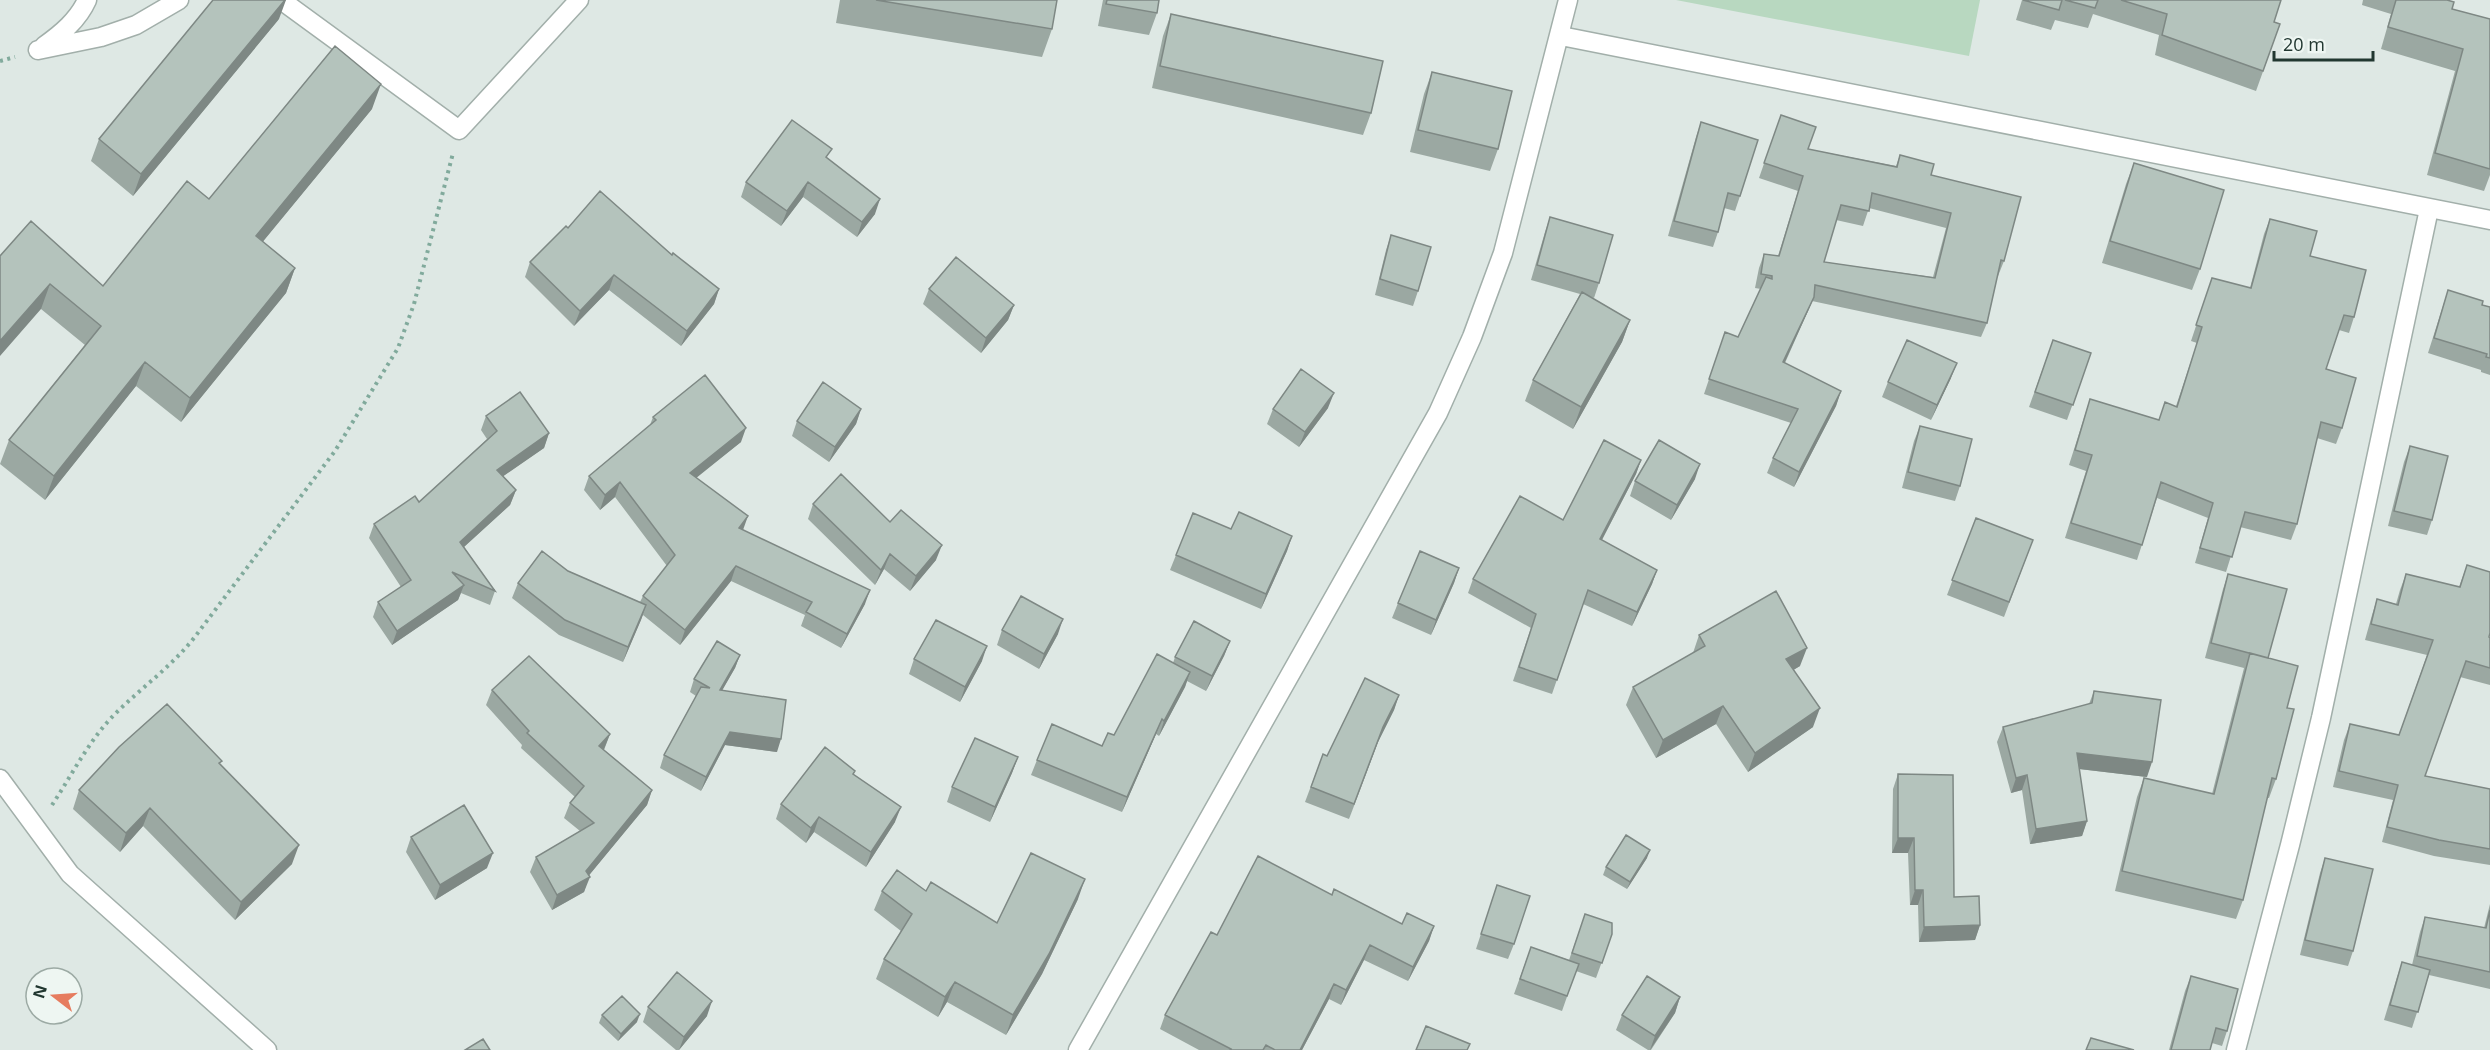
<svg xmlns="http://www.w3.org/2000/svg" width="2490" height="1050" font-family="'Open Sans',sans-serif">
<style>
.green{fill:#b8d8c0}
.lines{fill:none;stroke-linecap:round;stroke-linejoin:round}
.street-casing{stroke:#a2afaa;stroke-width:21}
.path{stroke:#81aa9c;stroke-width:4;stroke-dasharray:3 4.5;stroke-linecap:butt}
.street{stroke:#fff;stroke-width:18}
.wall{fill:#9ba8a2;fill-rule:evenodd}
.shaded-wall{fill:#7e8884}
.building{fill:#b4c3bc;stroke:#7e8884;stroke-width:1.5;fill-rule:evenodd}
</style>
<rect width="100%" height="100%" fill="#dee8e4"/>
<path class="green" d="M1676,0h304l-11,56z"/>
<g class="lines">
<g class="street-casing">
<path id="street" d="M281,0l178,130 120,-130
M1561,36l929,184
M44,46c17,-12 34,-26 43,-46
M38,50l63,-13 35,-12 43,-25
M0,779l70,95 197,176
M1078,1050l360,-637 34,-76 31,-84 65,-253
M2236,1050l54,-205 31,-127 108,-509"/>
</g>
<path class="path" d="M0,61l15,-4
M52,805c20,-30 37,-65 63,-91 26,-26 56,-47 79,-76l141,-187 63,-103 16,-44 39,-151"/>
<use href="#street" class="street"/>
</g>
<path class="wall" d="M840,0h217l-5,29 -10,28 -206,-34z
M1103,0h56l-2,13 -8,22 -51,-9z
M2022,0h259l-7,22 6,2 -24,67 -101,-36 4,-20 -66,-21 -5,14 -33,-8 -4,10 -35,-10z
M2363,0h84l5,9 38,10v156l-6,16 -57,-16 28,-104 -74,-22 10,-35 -29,-9z
M1171,14l200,99 -8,22 -211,-47 11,-52z
M279,19l-146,177 -42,-35 8,-22z
M1432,72l66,77 -8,22 -80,-19 14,-58z
M372,109l-110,133 33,26 -9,25 -105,129 -45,-36 -91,114 -45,-36 9,-24 76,-95 -44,-36 -41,-53 103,30 106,-87z
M1781,115l27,34 88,17 4,-11 31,20 73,86 -6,15h-1l-10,47 -6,14 -169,-36 -4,10 -23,52 56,28 -5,15 -42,81 -27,-14 6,-15 18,-35 -87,-29 21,-62 13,5 23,-48 -6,-1 4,-20 5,-14 14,2 20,-65 -39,-13zM1869,208l77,20 -13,49 -109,-15 12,-42 27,6z
M1701,122l39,74 -5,15 -11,-3 -6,24 -5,15 -45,-11 28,-99z
M828,159l47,55 -18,23 -54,-40 -22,29 -40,-29 5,-15z
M2134,163l66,106 -8,21 -90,-27 24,-79z
M1550,217l49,66 -5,15 -5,-2 41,24 -8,22 -49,87 -48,-28 8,-21 47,-86 -49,-14 14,-48z
M2270,219l40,37 44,61 -5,16 -10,-3 -13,39 16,59 -6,16 -19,-6 -20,86 -6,16 -51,-13 -14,45 -31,-9 13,-45 -51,-20 -20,62 -72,-22 21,-67 -17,-6 21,-66 69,21 17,-14 21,-63 -6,-2 21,-63 38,10 14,-54z
M568,228l104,27 47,34 -5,15 -33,42 -72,-56 -35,36 -49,-49 5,-15z
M1391,235l27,56 -5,15 -38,-11 11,-45z
M929,289l85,16 -6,15 -27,33 -58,-49z
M2448,290l34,15 8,2v68l-9,-3v-2l-53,-17z
M2053,340l38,13 -24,67 -38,-13z
M1951,378l-20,42 -49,-23 6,-15z
M1328,408l-29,39 -32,-23 6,-15z
M861,409l-5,15 -27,38 -37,-26 5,-15z
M486,416l63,17 -5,15 -41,28 13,14 -6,15 -46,42 31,44 -5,14 -29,-12 -3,7 -66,45 -19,-28 5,-15 23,-15 -32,-49 5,-14 45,-22 68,-63 -6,-9z
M653,417l88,25 -45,35 47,53 122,74 -24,44 -40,-22 4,-11 -74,-34 -51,64 -37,-30 -20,47 -64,-27 -47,-37 6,-15 50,-12 72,31 3,-6 24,-30 -52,-69 -15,13 -16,-20 5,-14 61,-51z
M1920,426l40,60 -5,15 -53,-13 12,-47z
M2410,446l22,74 -5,15 -39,-9 16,-64z
M1641,460l-5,14 -34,66 55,30 -5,14 -20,42 -49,-22 -31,90 -39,-13 18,-53 -63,-35 5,-14 90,-59z
M1695,479l-24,41 -41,-24 5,-15z
M813,504l77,18 46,38 -26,31 -26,-22 -9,16 -67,-66z
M1976,518l57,22 -29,77 -57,-22z
M1231,529l61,7 -5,15 -26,58 -91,-39 6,-15z
M2467,565l22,72 1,1v47l-30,-8 -35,99 65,13v76l-56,-9 -52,-14 11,-42 -60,-13 11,-47 6,-16 49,11 28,-80 -62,-15 7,-25 5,-16 19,5 4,-14 6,-16 53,13z
M1459,568l-5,15 -23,52 -39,-17 6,-15z
M2228,574l40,84 19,50 -11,71 -7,19h-2l-24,102 -7,19 -121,-28 22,-94 7,-19 68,16 32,-126 -39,-10 18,-69z
M1002,630l56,4 -19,35 -42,-24z
M1699,635l101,31 -7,4 20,57 -65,45 -32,-48 -60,34 -30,-53 7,-18 60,-34z
M1230,641l-6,15 -18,35 -19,-10 -2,6 -26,49 -3,-2 -34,78 -91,-37 6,-15 65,-14 12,-11 59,-72 2,-6z
M740,655l-5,13 -13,22 55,62 -52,-7 -24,46 -41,-23 4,-13 32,-59 -6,-4 4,-13z
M914,659l68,2 -22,41 -51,-28z
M492,690l118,44 -6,16 48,40 -5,15 -58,70 -5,17 -32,18 -22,-38 6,-15 44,-26 -16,-13 6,-15 5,-6 -54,-49 1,-3 -36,-40z
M2094,691l53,86 -68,-8 8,52 -5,15 -52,8 -8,-54 -11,3 -14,-51 6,-15 86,-23z
M1399,695l-5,15 -16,32 -29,77 -44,-17 18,-48 4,2z
M1018,757l-6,16 -22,49 -43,-20 5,-15z
M222,761l-2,3 72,100 -57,56 -92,-94 -23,26 -47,-43 6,-19z
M1898,774l56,123 26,28 -5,15 -56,2 -1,-37h-8l-2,-52h-16l1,-64z
M854,775l41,47 -29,45 -52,-35 -8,11 -30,-24 5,-15z
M411,837l76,31 -52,32 -29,-48z
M1647,858l-20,31 -24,-14 3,-8z
M2325,858l28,93 -5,15 -48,-11 20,-82z
M1497,885l17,59 -6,15 -32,-10z
M882,891h44l71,32 81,-24 -36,75 -36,61 -59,-33 -9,15 -62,-38 8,-20 17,-28 -27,-21z
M1332,895l70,29 32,2 -5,15 -21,40 -44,-21 -23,45 -12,-6 -27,51h-103l-39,-21 5,-14z
M2490,904v85l-61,-14 -17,53 -28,-8 13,-43 5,-15 10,3 8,-33 5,-15 59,11z
M1585,914l27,20 -16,44 -20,-7 -14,40 -48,-17 17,-47 38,13z
M2191,976l36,55 -5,15 -10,-3 -2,7h-41l16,-59z
M1680,997l-5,16 -24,37h-3l-32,-20 6,-15z
M648,1007l59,9 -28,34h-3l-33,-28z
M602,1015l35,7 -19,19 -19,-18z"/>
<path class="shaded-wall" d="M285,0h1l-7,19 -146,177 8,-22z
M381,84l-9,25 -125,152 9,-25z
M808,182l-5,15 -22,29 6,-15z
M880,199l-5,15 -18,23 5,-15z
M295,268l-9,25 -105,129 9,-24z
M614,275l-5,15 -35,36 6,-15z
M50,284l-9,25 -41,47v-15z
M719,289l-5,15 -33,42 6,-15z
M1814,297l-6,14 -30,66 5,-15z
M1014,305l-6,15 -27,33 5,-15z
M1630,320l-8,22 -49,87 8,-22z
M145,362l-9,24 -91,114 9,-24z
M1957,363l-6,15 -20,42 6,-15z
M1841,391l-5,15 -42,81 5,-15z
M1334,393l-6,15 -29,39 6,-15z
M861,409l-5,15 -27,38 6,-15z
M746,428l-5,14 -56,45 5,-14z
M549,433l-5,15 -52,36 5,-14z
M1641,460l-5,14 -41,79 5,-14z
M1700,464l-5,15 -24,41 6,-15z
M620,482l-5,15 -15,13 5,-15z
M516,490l-6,15 -56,51 6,-14z
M748,516l-5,14 -4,-2z
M1292,536l-5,15 -26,58 5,-15z
M942,545l-6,15 -26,31 6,-15z
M890,554l-6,15 -9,16 6,-15z
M736,566l-5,15 -51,64 5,-15z
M1459,568l-5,15 -23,52 5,-15z
M1657,570l-5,14 -20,42 5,-14z
M464,585l-6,15 -66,45 5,-14z
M870,590l-5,14 -24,44 6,-14z
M646,605l-5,15 -18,42 5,-15z
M1063,619l-5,15 -19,35 5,-15z
M1230,641l-6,15 -18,35 6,-15z
M987,646l-5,15 -22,41 5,-15z
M1807,648l-7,18 -20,12 6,-19z
M740,655l-5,13 -20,35 5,-13z
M1190,672l-5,15 -26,49 5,-15z
M1399,695l-5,15 -16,32 -29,77 34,-92z
M1723,706l-7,18 -60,34 7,-18z
M1820,708l-7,19 -65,45 7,-19z
M1162,719l-6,15 -34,78 5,-15z
M730,732l51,7 -4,13 -52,-7 -24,46 5,-14z
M610,734l-6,15 -10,12 5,-15z
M2077,753l75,9 -5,15 -76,-9z
M1018,757l-6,16 -22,49 5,-15z
M2027,775l-5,15 -11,3 5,-15z
M652,790l-5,15 -61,74 4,-2 -6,15 -32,18 5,-15 29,-24z
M901,807l-6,15 -29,45 5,-15z
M150,808l-7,18 -23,26 6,-19z
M819,817l-5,15 -8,11 5,-15z
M2087,821l-5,15 -52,8 6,-15z
M1898,838h16l-6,15h-16z
M299,845l-7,19 -57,56 6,-18z
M1650,850l-3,8 -20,31 3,-7z
M493,853l-6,15 -52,32 5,-15z
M1085,879l-7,20 -36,75 -36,61 7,-20z
M1915,890h8l-5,15h-8z
M1980,925l-5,15 -56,2 5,-15z
M1434,926l-5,15 -21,40 5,-14z
M1370,945l-6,15 -23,45 5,-15z
M955,982l-8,20 -9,15 7,-20z
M1334,984l-5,15 -27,51h-2z
M1680,997l-5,16 -25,37 5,-14z
M712,1001l-5,15 -28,34 5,-13z
M640,1014l-3,8 -19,19 3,-7z"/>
<path class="building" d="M213,0h72l-144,174 -42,-35z
M876,0h181l-5,29z
M1107,0h52l-2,13 -51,-9z
M2023,0h39l-3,10z
M2065,0h33l-3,8z
M2121,0h160l-7,22 6,2 -17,47 -101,-36 5,-21z
M2396,0h51l7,2 -2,7 38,10v150l-55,-16 28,-104 -75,-22z
M1171,14l212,47 -12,52 -211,-47z
M335,46l46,38 -125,152 39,32 -105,130 -45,-36 -91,114 -45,-36 92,-114 -51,-42 -50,57v-85l31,-35 72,65 84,-105 22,18z
M1432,72l80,19 -14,58 -80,-19z
M1781,115l35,12 -8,22 89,18 3,-12 34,9 -3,11 90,22 -17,64 -3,-1 -14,63 -172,-38 -1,12 -31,65 58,29 -42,81 -26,-14 25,-49 -89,-30 16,-47 13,5 28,-60 6,2v-3l-11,-2 3,-20 15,2 24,-80 -39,-13zM1872,193l79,20 -16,65 -111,-16 17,-57 28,6z
M792,120l40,29 -6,8 54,42 -18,23 -54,-40 -21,29 -41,-29z
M1701,122l57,18 -18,56 -12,-3 -10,39 -44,-11z
M2134,163l90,27 -24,79 -90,-28z
M600,191l72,64 1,-2 46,36 -32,42 -73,-56 -34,36 -50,-49 36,-36 2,2z
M1550,217l63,18 -14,48 -62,-18z
M2270,219l47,12 -7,25 56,14 -12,47 -10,-2 -18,54 30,9 -14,50 -21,-6 -24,102 -52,-12 -13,45 -32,-9 13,-45 -52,-21 -19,63 -71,-22 21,-68 -17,-5 15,-51 69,21 6,-18 12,5 25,-80 -6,-2 16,-47 39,10z
M1391,235l40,12 -13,44 -38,-12z
M956,257l58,48 -28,33 -57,-49z
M2448,290l35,11 -1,4 8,2v51l-4,-1 1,-3 -53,-16z
M1582,292l48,28 -49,87 -48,-27z
M1907,340l50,23 -20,42 -49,-23z
M2053,340l38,13 -18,52 -38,-13z
M1301,369l33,24 -29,39 -32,-23z
M705,375l41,53 -56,45 58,43 -9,12 131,62 -23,44 -41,-22 6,-10 -76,-36 -51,64 -42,-34 32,-41 -55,-73 -15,13 -16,-19 67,-56 -3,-3z
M823,382l38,27 -26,38 -38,-26z
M520,392l29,41 -52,37 19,20 -56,52 35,49 -43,-19 12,13 -67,46 -19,-29 33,-22 -37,-56 41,-28 4,6 78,-71 -11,-15z
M1920,426l52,13 -12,47 -52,-14z
M1604,440l37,20 -41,79 57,31 -20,42 -49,-22 -31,90 -38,-13 17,-53 -63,-35 47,-83 43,24z
M1659,440l41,24 -23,41 -42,-24z
M2410,446l38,10 -16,64 -38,-9z
M841,474l49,48 11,-12 41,35 -26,31 -26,-22 -9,16 -68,-66z
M1239,512l53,24 -26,58 -90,-39 17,-42 38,16z
M1976,518l57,22 -24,62 -57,-22z
M542,551l26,20 78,34 -18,42 -63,-27 -47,-37z
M1420,551l39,17 -23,52 -38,-17z
M2467,565l23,7v61l-1,4 1,1v30l-24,-7 -41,115 65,13v60l-51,-9 -52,-13 11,-42 -59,-14 11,-47 49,11 34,-95 -62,-16 6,-25 21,6 8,-31 54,13z
M2228,574l59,15 -19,69 -57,-15z
M1776,591l31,57 -21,11 34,49 -65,45 -32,-47 -60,34 -30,-53 72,-41 -6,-11z
M1021,596l42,23 -19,35 -42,-24z
M936,620l51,26 -22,41 -51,-28z
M1194,621l36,20 -18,35 -37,-19z
M717,641l23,14 -20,35 66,10 -5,39 -51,-7 -24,45 -42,-22 37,-68 9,1 -16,-9z
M2250,653l48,13 -11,42 7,1 -18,70 -4,-1 -29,122 -121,-29 22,-93 70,16z
M1157,654l33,18 -26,49 -2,-2 -35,78 -90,-37 15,-36 50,22 6,-13 6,2z
M529,656l81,78 -11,12 53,44 -66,81 4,6 -33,18 -21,-38 58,-34 -24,-20 14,-17 -57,-53 2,-2 -37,-41z
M1365,678l34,17 -16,32 -29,77 -43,-17 12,-33 4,2z
M2094,691l67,9 -9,62 -75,-9 10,68 -51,8 -9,-54 -11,3 -13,-51 89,-24z
M167,704l55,57 -3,2 80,82 -58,57 -91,-94 -24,25 -47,-43 40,-43z
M975,738l43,19 -23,50 -43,-20z
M825,747l30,24 -2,3 48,33 -30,45 -52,-35 -8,11 -30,-24z
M1898,774l55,1 1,122 25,-1 1,29 -56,2 -1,-37h-8l-1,-52h-16z
M464,805l29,48 -53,32 -29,-48z
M1626,835l24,15 -20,32 -24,-15z
M1031,853l54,26 -36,75 -36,61 -58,-33 -10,15 -61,-38 28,-45 -30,-23 15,-21 29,21 5,-9 66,41z
M1258,856l74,39 2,-6 68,35 5,-11 27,13 -21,41 -43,-22 -24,45 -12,-6 -34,66h-25l-9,-5 -3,5h-33l1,-1 -66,-34 46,-83 6,3z
M2325,858l48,11 -20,82 -48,-11z
M1497,885l33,11 -16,48 -33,-10z
M2490,910v62l-73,-16 8,-39 61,11z
M1585,914l27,9v11l-10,29 -30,-10z
M1531,947l48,17 -12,32 -47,-17z
M2402,962l28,8 -12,42 -28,-7z
M677,972l35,29 -28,36 -36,-30z
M1647,976l33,21 -25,39 -33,-21z
M2191,976l47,13 -11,42 -11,-3 -6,22h-39z
M622,996l18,18 -19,20 -19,-19z
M1426,1026l44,18 -3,6h-51z
M2091,1038l43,12h-48z
M483,1039l7,11h-25z"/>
<g transform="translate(54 996) rotate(287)"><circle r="28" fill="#eef6f2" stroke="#9caaa4" stroke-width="1.5"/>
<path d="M0-4.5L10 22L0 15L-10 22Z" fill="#e67c5f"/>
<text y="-9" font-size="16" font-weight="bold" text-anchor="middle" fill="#213730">N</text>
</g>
<path d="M2274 51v9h99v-9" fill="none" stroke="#213730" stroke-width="3"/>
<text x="2283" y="51" font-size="18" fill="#213730" stroke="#eef6f2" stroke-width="4.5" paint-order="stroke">20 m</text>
</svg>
